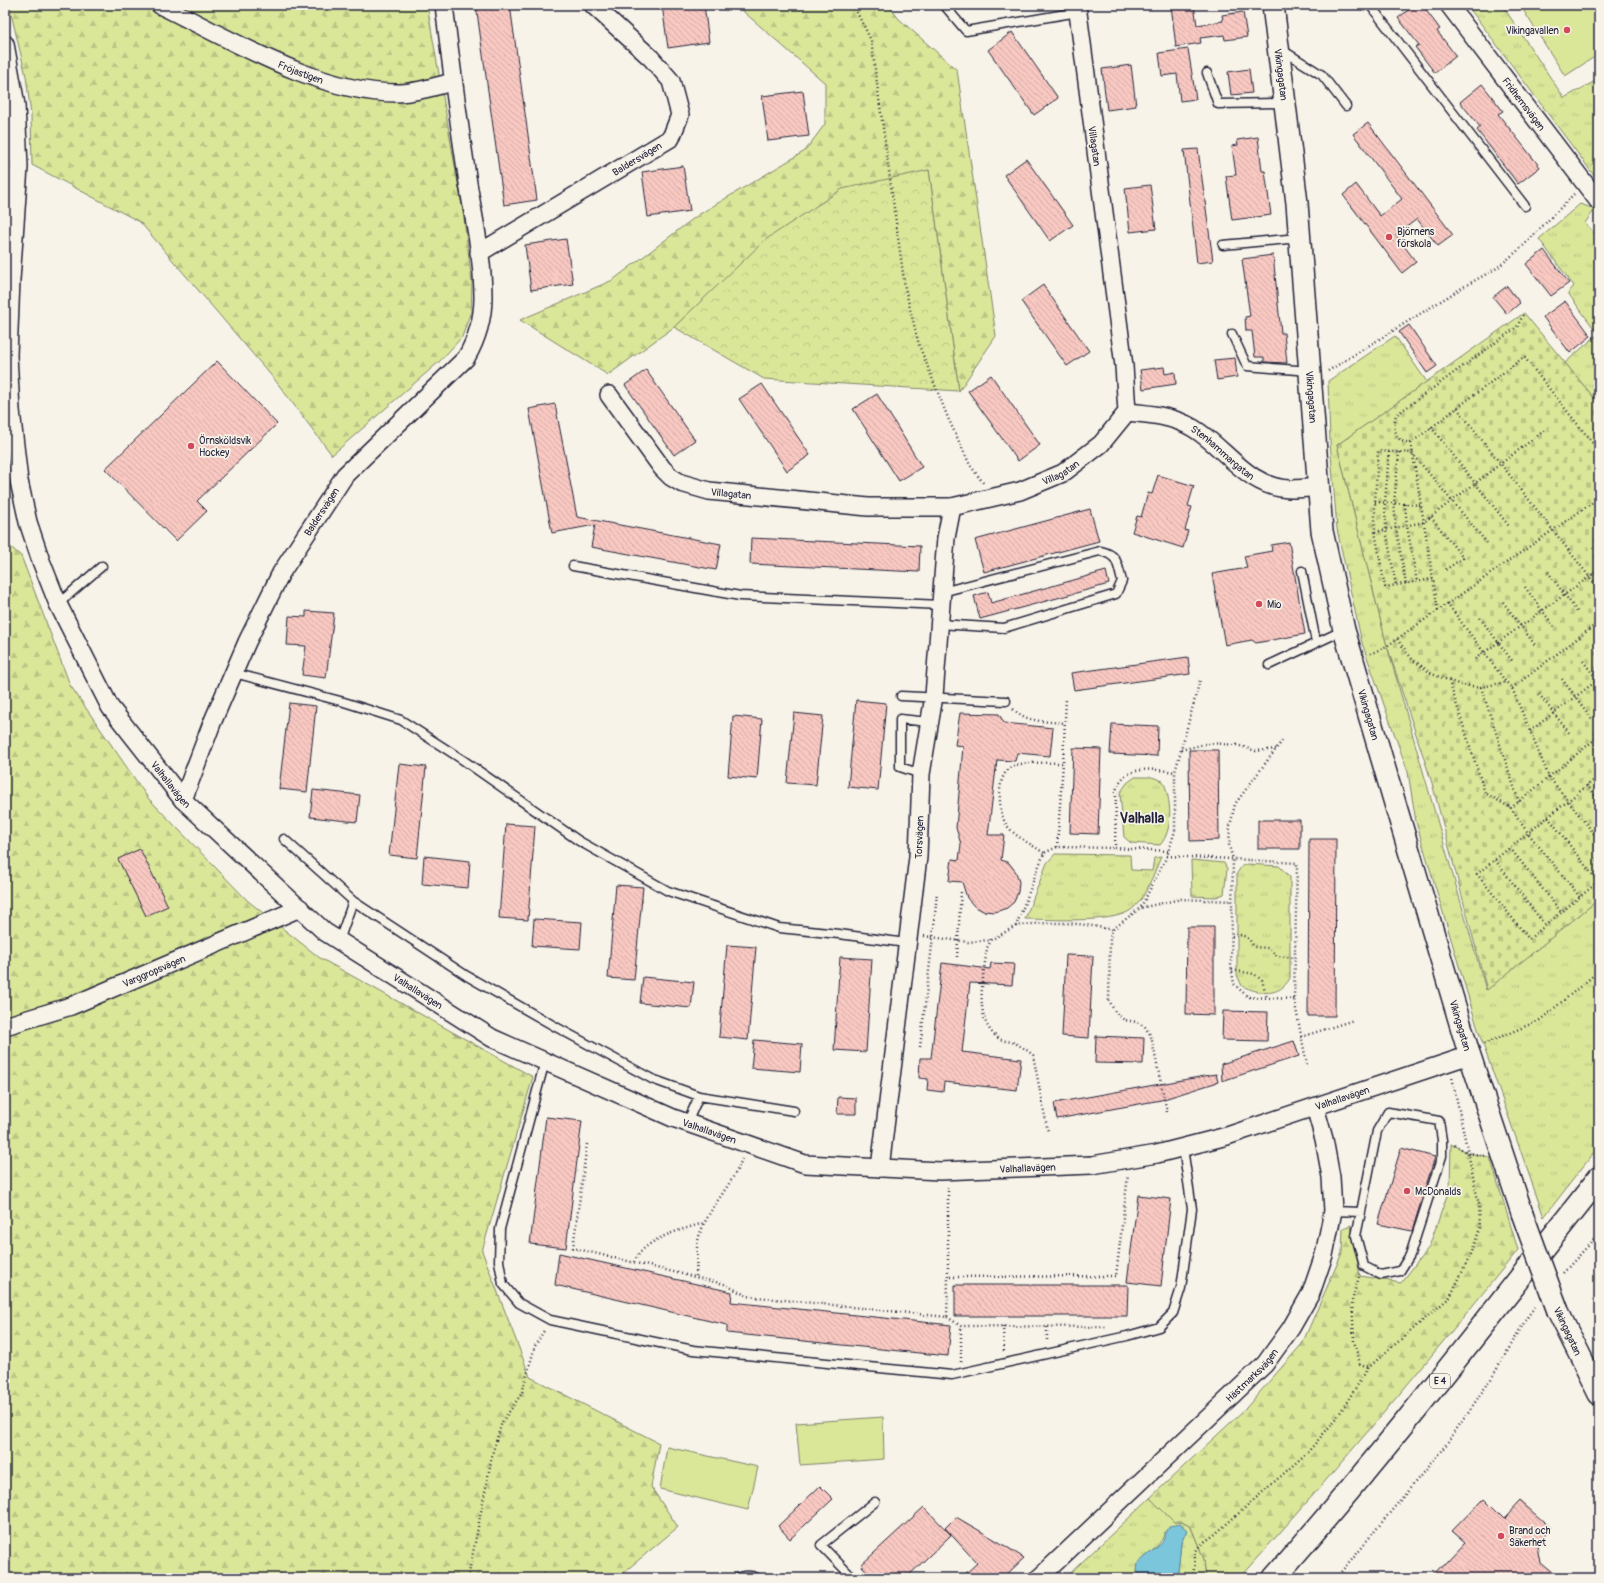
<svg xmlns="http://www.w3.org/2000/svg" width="1604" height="1583" font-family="Pangolin,sans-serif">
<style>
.grass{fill:url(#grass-tufts);stroke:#7e846a}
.forest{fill:url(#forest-firs);stroke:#7e846a}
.cemetery{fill:url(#cemetery-stones);stroke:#7e846a}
.park{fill:url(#park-crowns);stroke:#7e846a}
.pitch{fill:#dae799;stroke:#7e846a}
.water{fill:#7cc6dc;stroke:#58849c}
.building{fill:url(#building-back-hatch);stroke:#22223b}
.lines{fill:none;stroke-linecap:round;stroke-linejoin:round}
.service-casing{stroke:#22223b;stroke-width:11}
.minor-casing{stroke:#22223b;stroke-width:20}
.tertiary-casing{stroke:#22223b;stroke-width:24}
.trunk-casing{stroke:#22223b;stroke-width:25}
.path{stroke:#22223b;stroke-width:2.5;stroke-dasharray:1 3;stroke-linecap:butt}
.service{stroke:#f7f3e8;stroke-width:8}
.minor{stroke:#f7f3e8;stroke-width:17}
.tertiary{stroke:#f7f3e8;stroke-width:21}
.trunk{stroke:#f7f3e8;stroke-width:22}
.tertiary-bridge-casing{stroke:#22223b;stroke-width:24;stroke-linecap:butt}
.tertiary-bridge{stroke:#f7f3e8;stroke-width:21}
.poi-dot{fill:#d1495b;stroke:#f7f3e8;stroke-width:1.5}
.labels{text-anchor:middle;stroke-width:3.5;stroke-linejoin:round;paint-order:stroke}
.shield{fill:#f7f3e8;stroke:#62616f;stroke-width:1}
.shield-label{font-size:9px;font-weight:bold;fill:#22223b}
.poi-label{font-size:10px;fill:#22223b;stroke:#f7f3e8;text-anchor:start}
.street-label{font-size:10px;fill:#22223b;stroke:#f7f3e8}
.district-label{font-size:14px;font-weight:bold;fill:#22223b;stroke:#f7f3e8}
</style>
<defs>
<pattern id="grass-tufts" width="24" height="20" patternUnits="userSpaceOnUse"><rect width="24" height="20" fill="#dae799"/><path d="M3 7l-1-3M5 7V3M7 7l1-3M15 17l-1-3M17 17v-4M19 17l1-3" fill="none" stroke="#bbc685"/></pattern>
<pattern id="forest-firs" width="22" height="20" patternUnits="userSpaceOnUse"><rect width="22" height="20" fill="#dae799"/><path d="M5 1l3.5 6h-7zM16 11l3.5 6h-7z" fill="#bbc685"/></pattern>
<pattern id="cemetery-stones" width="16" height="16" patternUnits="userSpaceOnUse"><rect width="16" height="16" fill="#dae799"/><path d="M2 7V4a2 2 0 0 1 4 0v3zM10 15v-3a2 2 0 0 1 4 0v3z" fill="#bbc685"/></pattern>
<pattern id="park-crowns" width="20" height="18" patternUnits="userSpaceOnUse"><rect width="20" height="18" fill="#dae799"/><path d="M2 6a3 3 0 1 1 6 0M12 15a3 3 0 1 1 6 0" fill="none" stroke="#bbc685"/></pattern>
<pattern id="building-back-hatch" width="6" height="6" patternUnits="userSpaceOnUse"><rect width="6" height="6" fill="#f8c8c1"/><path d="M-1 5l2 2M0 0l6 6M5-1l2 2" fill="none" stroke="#d4aca7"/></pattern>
</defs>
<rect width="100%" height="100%" fill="#f7f3e8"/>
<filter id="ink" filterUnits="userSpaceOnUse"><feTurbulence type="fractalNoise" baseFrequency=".025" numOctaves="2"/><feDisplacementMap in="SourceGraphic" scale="8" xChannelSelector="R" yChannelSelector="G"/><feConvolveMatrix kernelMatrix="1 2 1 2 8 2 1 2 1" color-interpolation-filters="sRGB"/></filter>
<g filter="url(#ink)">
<path class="grass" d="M1467,5h35l62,93 35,-19v103z
M1580,204l15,5 -10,14 14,15v166l-34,-41 33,-29 -30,-41 6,-7 -35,-47z
M1395,336l32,46 -90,63 50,201 99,344 113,-91v247l-55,71 -64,-181 -64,-214 -8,-50 -46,-129 -25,-114 -7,-88 -2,-60z
M1135,777h17l11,4c8,17 11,49 -3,64l-29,-2 -7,-6 -4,-44 7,-10z
M1055,854l75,1 1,15 21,1 2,-13 7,-1c-8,17 -15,42 -30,53 -20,14 -81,9 -106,9l22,-56z
M1191,860l33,3 3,6 -3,25 -8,3 -24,-1z
M1247,864l32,2 11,11v101c-11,20 -30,16 -48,8l-5,-11v-102l5,-7z
M1150,1498l24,24h8l9,5 13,32 2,19h-33l5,-6 3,-29 6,-13 -22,2c-6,21 -25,22 -28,39l7,7h-79z"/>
<path class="forest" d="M9,5h418l37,213 8,65 -1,28 -9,26 -22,24 -108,94 -57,-75 -135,-158 -108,-57 -1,-50 -5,-39z
M736,5h152l11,14 58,51 39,266 -37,55 -30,-221 -214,119 -41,38 -66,48 -88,-55 93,-40 85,-65 107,-64 20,-27v-41z
M5,542l16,14 49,129 78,113 100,103 72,57 213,119 -51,174 48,126 129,66 -8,44 27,40 -61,51h-612z
M1451,1144l18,9 21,4 28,93c-91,112 -182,222 -279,328h-33l-2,-19 -13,-32 -9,-5h-8l-24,-24 96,-90 56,-64 40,-91 1,-25 8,-3 9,51 41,7 28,-36 21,-60z"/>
<path class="cemetery" d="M1524,313l75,91v495l-112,91 -55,-207 -45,-137 -50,-201z"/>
<path class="park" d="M929,170l30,221 -195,-12 -90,-52 91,-87 77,-51z"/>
<path class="pitch" d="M1520,5h79v49l-34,22z
M883,1417l1,42 -84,6 -4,-42z
M667,1447l91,20 -10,43 -88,-21z"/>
<path class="water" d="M1180,1524l7,6 -6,13 -3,29 -5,6h-29l-7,-7 1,-8 24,-20 7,-17z"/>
<path class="building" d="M476,5h34l27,195 -33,5z
M662,5h42l5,37 -41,6z
M1171,5h23l3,20 26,-4 -1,-6 21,-3 4,25 -22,3 -1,-5 -24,3 1,5 -25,4z
M1415,5h7l18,24 -3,2 19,25 -21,17 -20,-26 4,-2 -21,-27z
M1012,32l46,66 -24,17 -46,-65z
M1188,49l8,50 -16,2 -3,-27 -15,2 -3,-23z
M1131,65l5,41 -29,4 -5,-41z
M1249,69l3,24 -21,2 -3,-23z
M1482,84l21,27 -5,3 42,53 -22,17 -41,-54 3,-3 -20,-25z
M803,91l6,45 -41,5 -6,-45z
M1368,123l85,112 -15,11 -21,-27 -21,16 20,27 -14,11 -59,-78 13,-11 24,32 22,-17 -49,-65z
M1258,137l4,34h3l6,44 -39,5 -6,-44 10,-1 -4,-29 6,-1 -1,-5z
M1198,149l15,112 -16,2 -13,-113z
M1026,159l47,66 -23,16 -46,-66z
M683,166l7,45 -42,6 -6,-45z
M1150,185l6,44 -26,3 -5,-44z
M566,239l7,45 -42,6 -6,-45z
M1544,250l25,33 -18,13 -25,-32z
M1273,255l8,78h3l3,30 -23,-1v-5h-9l-3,-26h-6l-1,-14 5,-1 -8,-57z
M1043,285l46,66 -22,15 -46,-65z
M1507,286l13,17 -13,11 -14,-17z
M1565,301l26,35 -21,17 -27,-36z
M1409,325l28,41 -10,7 -28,-41z
M1235,358l2,19 -20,3 -3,-20z
M217,361l60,63 -80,77 10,10 -31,30 -71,-72z
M1164,367l1,7 10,-2 1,12 -33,5 -3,-19z
M646,370l49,70 -21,15 -49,-70z
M991,375l49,70 -22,16 -50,-70z
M762,384l48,71 -23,16 -48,-72z
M877,394l45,73 -23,14 -46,-72z
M555,404l22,113 144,27 -5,26 -125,-23 4,-22 -43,8 -23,-124z
M1158,475l36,11 -6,20 4,1 -7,23 3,1 -5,17 -51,-16 5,-16 4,1 7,-24 4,1z
M1090,509l9,32 -115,31 -9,-32z
M751,538l169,8 -1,26 -169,-8z
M1289,542l16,92 -49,9 -4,-3 -27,5 -13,-71 35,-6 -3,-12 28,-5 -1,-6z
M1106,571l3,13 -129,35 -6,-23 14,-4 3,11z
M306,611l28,2 -8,65 -24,-3 4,-29 -19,-1 2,-29 17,1z
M1188,657l2,17 -116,16 -3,-17z
M856,700l30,3 -8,87 -30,-3z
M289,703l27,3 -9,86 -28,-3z
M794,713l29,3 -7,69 -29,-2z
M960,713l39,1 5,9 49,5 -3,28 -33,-3 -2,8 -18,-1 -9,75h16l-3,25 8,3 7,9 3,10 -1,10 -4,10 -7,6 -12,4 -12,-1 -9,-5 -7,-8 -5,-16 -13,-1 3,-22 7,1 2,-16 -5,-16 7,-82 -8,-1z
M733,716l29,3 -5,60 -29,-3z
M1112,724l46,2 -1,30 -47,-2z
M1073,748l28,1 -3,85 -28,-1z
M1189,750h29l1,90 -29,1z
M399,764l27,3 -9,91 -28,-3z
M313,790l47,5 -3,27 -47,-5z
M1258,820h42v29h-42z
M506,824l29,2 -7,94 -29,-2z
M1309,839h27l-1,177h-27z
M140,849l28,57 -22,10 -28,-57z
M424,856l46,5 -2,27 -46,-4z
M616,885l27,2 -9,93 -26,-2z
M534,919l48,3 -2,27 -48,-3z
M1187,927h27v88l-28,-1z
M727,945l29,2 -8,93 -29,-3z
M1066,955l27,1 -4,82 -27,-2z
M840,957l32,2 -6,93 -32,-2z
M942,963l48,6 1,-6 23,1 -2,21 -42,-2 -8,69 59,7 -4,31 -73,-8 -1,10 -16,-2 1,-11 -9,-1 1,-20h11z
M643,977l51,5 -3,26 -51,-5z
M1223,1011l45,1 -1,29 -45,-1z
M1096,1036l48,2 -1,26 -48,-1z
M754,1040l48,4 -2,28 -49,-4z
M1294,1041l5,15 -77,25 -1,-17z
M1216,1074l2,8 -57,18 -104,19 -3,-16z
M838,1097l18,1v16h-19z
M546,1117l36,4 -16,127 -36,-4z
M1401,1148l34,9 -23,74 -34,-7z
M1138,1195l33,4 -10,87 -34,-4z
M559,1253l173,39 -1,10 220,23 -3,31 -221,-23v-8l-172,-40z
M955,1285h173l-1,31h-172z
M820,1486l13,13 -43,40 -12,-13z
M1484,1498l20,20 16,-17 31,27 -14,17 3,17 19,16h-128l34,-36 -13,-11z
M924,1507l27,28 -45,43h-33l-12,-13z
M956,1517l43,25 25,16 -21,20h-42l16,-15 -32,-35z"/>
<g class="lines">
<g class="service-casing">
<path id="service" d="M944,5l22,26 112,-19
M1370,5l155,201
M1282,50l40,25 24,31
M1207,73l11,31 66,-1
M1223,245l76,-7
M1232,334l15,32 63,5
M573,566l167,30 201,9
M1302,571l14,71
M58,604l44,-38
M939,624l65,4 112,-34 6,-13c-5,-17 -3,-26 -22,-30l-158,41
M1269,665l75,-35
M234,673l110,29 57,18 62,40 116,81 89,50 111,37 60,6 67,9
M901,696l105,5
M921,774l-21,-7v-48l29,3
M284,839l69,62 -14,40
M353,901l114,75 89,51 96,52 47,17 95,15
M545,1061l-45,168 -1,32 4,23 16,19 31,17 143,30 259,25 175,-39 32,-9 14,-14 8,-25 11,-79 -9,-61
M687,1123l12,-27
M1333,1211l28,1 16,-81 11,-19 51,9 3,19v16l-32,99 -10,16 -19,4 -17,-9 -8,-30 5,-24
M738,1578c4,-3 15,-3 19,0
M853,1578l-32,-33 54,-43"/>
</g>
<g class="minor-casing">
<g id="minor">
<path id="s1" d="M160,5c70,34 157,88 237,88 19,0 38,-7 56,-11"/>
<path id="s2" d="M1449,5l150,197"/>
<path id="s3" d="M5,44l11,61 3,62 -8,113 -3,75 3,55 8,71 9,41 13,39 17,43 52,103 73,93 142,132 167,106 181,80 132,46 135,7 152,-6 65,-11 70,-18 243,-81"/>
<path id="s4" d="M479,253l192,-115 9,-23 -9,-34 -20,-23 -58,-53"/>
<path id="s5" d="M609,395l53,73 9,9 10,6 28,8 159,16h84l68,-16 43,-18 38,-29 26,-32 -3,-46 -47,-361"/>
<path id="s6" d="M1127,412c23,2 46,4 66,16 32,19 55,60 97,61 9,0 19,-1 28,-2"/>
<path id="s7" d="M183,800l29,-77 35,-81 34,-69 64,-98 121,-117c11,-19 17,-39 17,-61 0,-38 -9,-77 -15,-114 -9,-59 -17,-119 -24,-178"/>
<path id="s8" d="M5,1026l66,-20 229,-98"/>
<path id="s9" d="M880,1168l38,-311 3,-83 13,-78 12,-158 6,-31"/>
<path id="s10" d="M1039,1578l226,-214 26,-36 20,-35 13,-38 9,-44 -2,-34 -7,-38 -9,-32"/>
</g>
</g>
<g class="tertiary-casing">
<g id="tertiary">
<path id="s11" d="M1273,5l24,198 25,328 22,99 55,187 69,233 54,163"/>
<path d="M1558,1311l41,83"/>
</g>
</g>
<g class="trunk-casing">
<path id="trunk" d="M1274,1578c114,-129 218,-265 325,-400"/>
</g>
<path class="path" d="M853,5l18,35 34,248 14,57 29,73 22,47 14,19
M1328,371l137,-85 32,-18 24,-20 53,-54
M1457,408l142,181
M1431,427l78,99
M1411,443l-10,-2c-7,-9 -8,-15 -5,-26l121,-88 7,-14
M1389,452l-4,50 1,28 10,56
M1399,452l-5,51 2,25 10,56
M1375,502l46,3
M1405,504l2,22 10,56
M1431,517l32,41 -18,12
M1375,532l49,-10 121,-92
M1548,572l30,41
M1433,579l-48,8 -10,-55v-30l3,-51 34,2 75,90
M1525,587l30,41
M1503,602l32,43
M1447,603l59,79
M1438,610l-27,-167 113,-86 75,94
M1480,618l33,44
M1397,639l15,20 20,15 29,11 20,2 25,-5 6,6 37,89 -38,31 17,25 52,64
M1370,654l17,-8 212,-148
M1475,659l124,-89
M1583,661l16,21
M1562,679l30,40
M1449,681l36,112 26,15
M1481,687l38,115
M1512,688l87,-66
M1539,694l31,40
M1013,709c15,14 32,12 52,14
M1530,731l69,-52
M1599,736l-50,41 50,63
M1181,750l28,-7 28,2 19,6 20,-2
M1599,776l-122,98 52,65 70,-58
M1587,785l12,15
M1548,817l50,65
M1057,847l6,-84
M1510,848l51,64
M1168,851l-53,-3 1,-57c7,-27 37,-22 59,-19
M1044,853c-28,-19 -46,-22 -44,-61 0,-8 3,-20 11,-25 10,-6 39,-4 52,-4l3,-65
M1167,856l66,3 -4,-13 1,-20 5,-22 47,-63
M1495,860l50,65
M1141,907l26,-51 8,-25v-59l25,-92
M1016,926l-25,14 -4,8c-3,27 -15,71 11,90 4,3 9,3 14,4 8,3 15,8 21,13l15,77
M1112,930c-31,-8 -64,-9 -96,-4l28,-73 13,-6 58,1
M924,936l44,6 22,-2
M1232,936l10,-1 7,4 5,8 14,1 9,8 18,2
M957,957l4,-66
M1232,970l22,4 8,6 5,18
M1294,999l-46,-2 -14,-13 -3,-18 2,-107 64,4 -3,136 13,66
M1301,1037l53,-17
M1484,1044l56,-24 59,-49
M920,1047l13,-110 4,-45
M1167,1112l-16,-76 -6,-9 -8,-5 -13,-2 -9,-8 -6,-12 1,-62 2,-8 28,-22 41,-9 51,2
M587,1144l-14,104 151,36 23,12 200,21 1,-40
M1454,1145l15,8 16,3
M948,1187v90l168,-1 12,-101
M634,1262c11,-24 46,-32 70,-39
M1563,1273l36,-39
M696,1276c1,-14 -1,-32 5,-45 10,-26 31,-46 41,-72
M1359,1277l-7,24 2,40 6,23 9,3
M947,1317l14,9 147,1
M1003,1326l1,26
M1047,1327v15
M961,1362v-36
M468,1578l25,-127 9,-29 20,-29 13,-47 10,-17
M1192,1578c7,-24 -5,-26 21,-42l95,-84 28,-33 33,-52 81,-70 22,-45 8,-24 -1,-23 -27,-128
M1336,1578l109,-132 46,-67 37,-63 8,-11"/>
<use href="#service" class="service"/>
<use href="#minor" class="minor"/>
<use href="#tertiary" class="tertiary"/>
<use href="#trunk" class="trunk"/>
<g class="tertiary-bridge-casing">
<path id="tertiary-bridge" d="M1522,1213l36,98"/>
</g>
<use href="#tertiary-bridge" class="tertiary-bridge"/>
</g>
</g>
<g class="poi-dot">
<circle cx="1567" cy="30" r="4"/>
<circle cx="1389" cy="237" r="4"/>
<circle cx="191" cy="446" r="4"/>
<circle cx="1259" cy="604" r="4"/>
<circle cx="1407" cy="1191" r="4"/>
<circle cx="1501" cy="1536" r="4"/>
</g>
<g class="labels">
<rect class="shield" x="1430" y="1374" width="20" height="14" rx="3"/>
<g class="shield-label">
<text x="1440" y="1384">E 4</text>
</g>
<g class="poi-label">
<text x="1559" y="34" text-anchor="end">Vikingavallen</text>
<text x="1397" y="235">Björnens<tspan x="1397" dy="12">förskola</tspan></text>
<text x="199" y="444">Örnsköldsvik<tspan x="199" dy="12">Hockey</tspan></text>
<text x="1267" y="608">Mio</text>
<text x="1415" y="1195">McDonalds</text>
<text x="1509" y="1534">Brand och<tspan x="1509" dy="12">Säkerhet</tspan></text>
</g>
<g class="street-label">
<text dy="4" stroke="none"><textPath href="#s1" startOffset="156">Fröjastigen</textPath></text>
<text dy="4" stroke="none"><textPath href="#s11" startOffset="70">Vikingagatan</textPath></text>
<text dy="4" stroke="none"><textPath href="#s2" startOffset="124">Fridhemsvägen</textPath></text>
<text transform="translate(1095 146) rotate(82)" y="4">Villagatan</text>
<text dy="4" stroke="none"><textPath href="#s4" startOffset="184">Baldersvägen</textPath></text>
<text dy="4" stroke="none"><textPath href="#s11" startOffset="394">Vikingagatan</textPath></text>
<text dy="4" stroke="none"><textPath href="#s6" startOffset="107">Stenhammargatan</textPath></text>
<text dy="4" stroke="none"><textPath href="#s5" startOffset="502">Villagatan</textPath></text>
<text dy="4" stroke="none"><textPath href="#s5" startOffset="166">Villagatan</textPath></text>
<text dy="4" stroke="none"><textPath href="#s7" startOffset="321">Baldersvägen</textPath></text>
<text dy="4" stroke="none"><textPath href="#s11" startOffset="718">Vikingagatan</textPath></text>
<text dy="4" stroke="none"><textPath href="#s3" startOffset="782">Valhallavägen</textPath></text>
<text dy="4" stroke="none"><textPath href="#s9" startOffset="333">Torsvägen</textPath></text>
<text dy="4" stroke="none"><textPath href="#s8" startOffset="159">Varggropsvägen</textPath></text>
<text dy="4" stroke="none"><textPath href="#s3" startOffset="1106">Valhallavägen</textPath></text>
<text dy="4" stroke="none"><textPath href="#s11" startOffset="1042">Vikingagatan</textPath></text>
<text dy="4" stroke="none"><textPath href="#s3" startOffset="2078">Valhallavägen</textPath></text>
<text dy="4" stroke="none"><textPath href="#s3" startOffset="1430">Valhallavägen</textPath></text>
<text dy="4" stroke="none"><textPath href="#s3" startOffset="1754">Valhallavägen</textPath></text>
<text transform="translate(1568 1331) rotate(65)" y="4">Vikingagatan</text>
<text dy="4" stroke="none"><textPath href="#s10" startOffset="294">Hästmarksvägen</textPath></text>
</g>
<g class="district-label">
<text x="1142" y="823">Valhalla</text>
</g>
</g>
<rect width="1604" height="1583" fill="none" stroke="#f7f3e8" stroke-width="20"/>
<rect x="10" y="10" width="1584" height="1563" fill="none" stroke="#22223b" stroke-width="1.5" filter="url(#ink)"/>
</svg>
